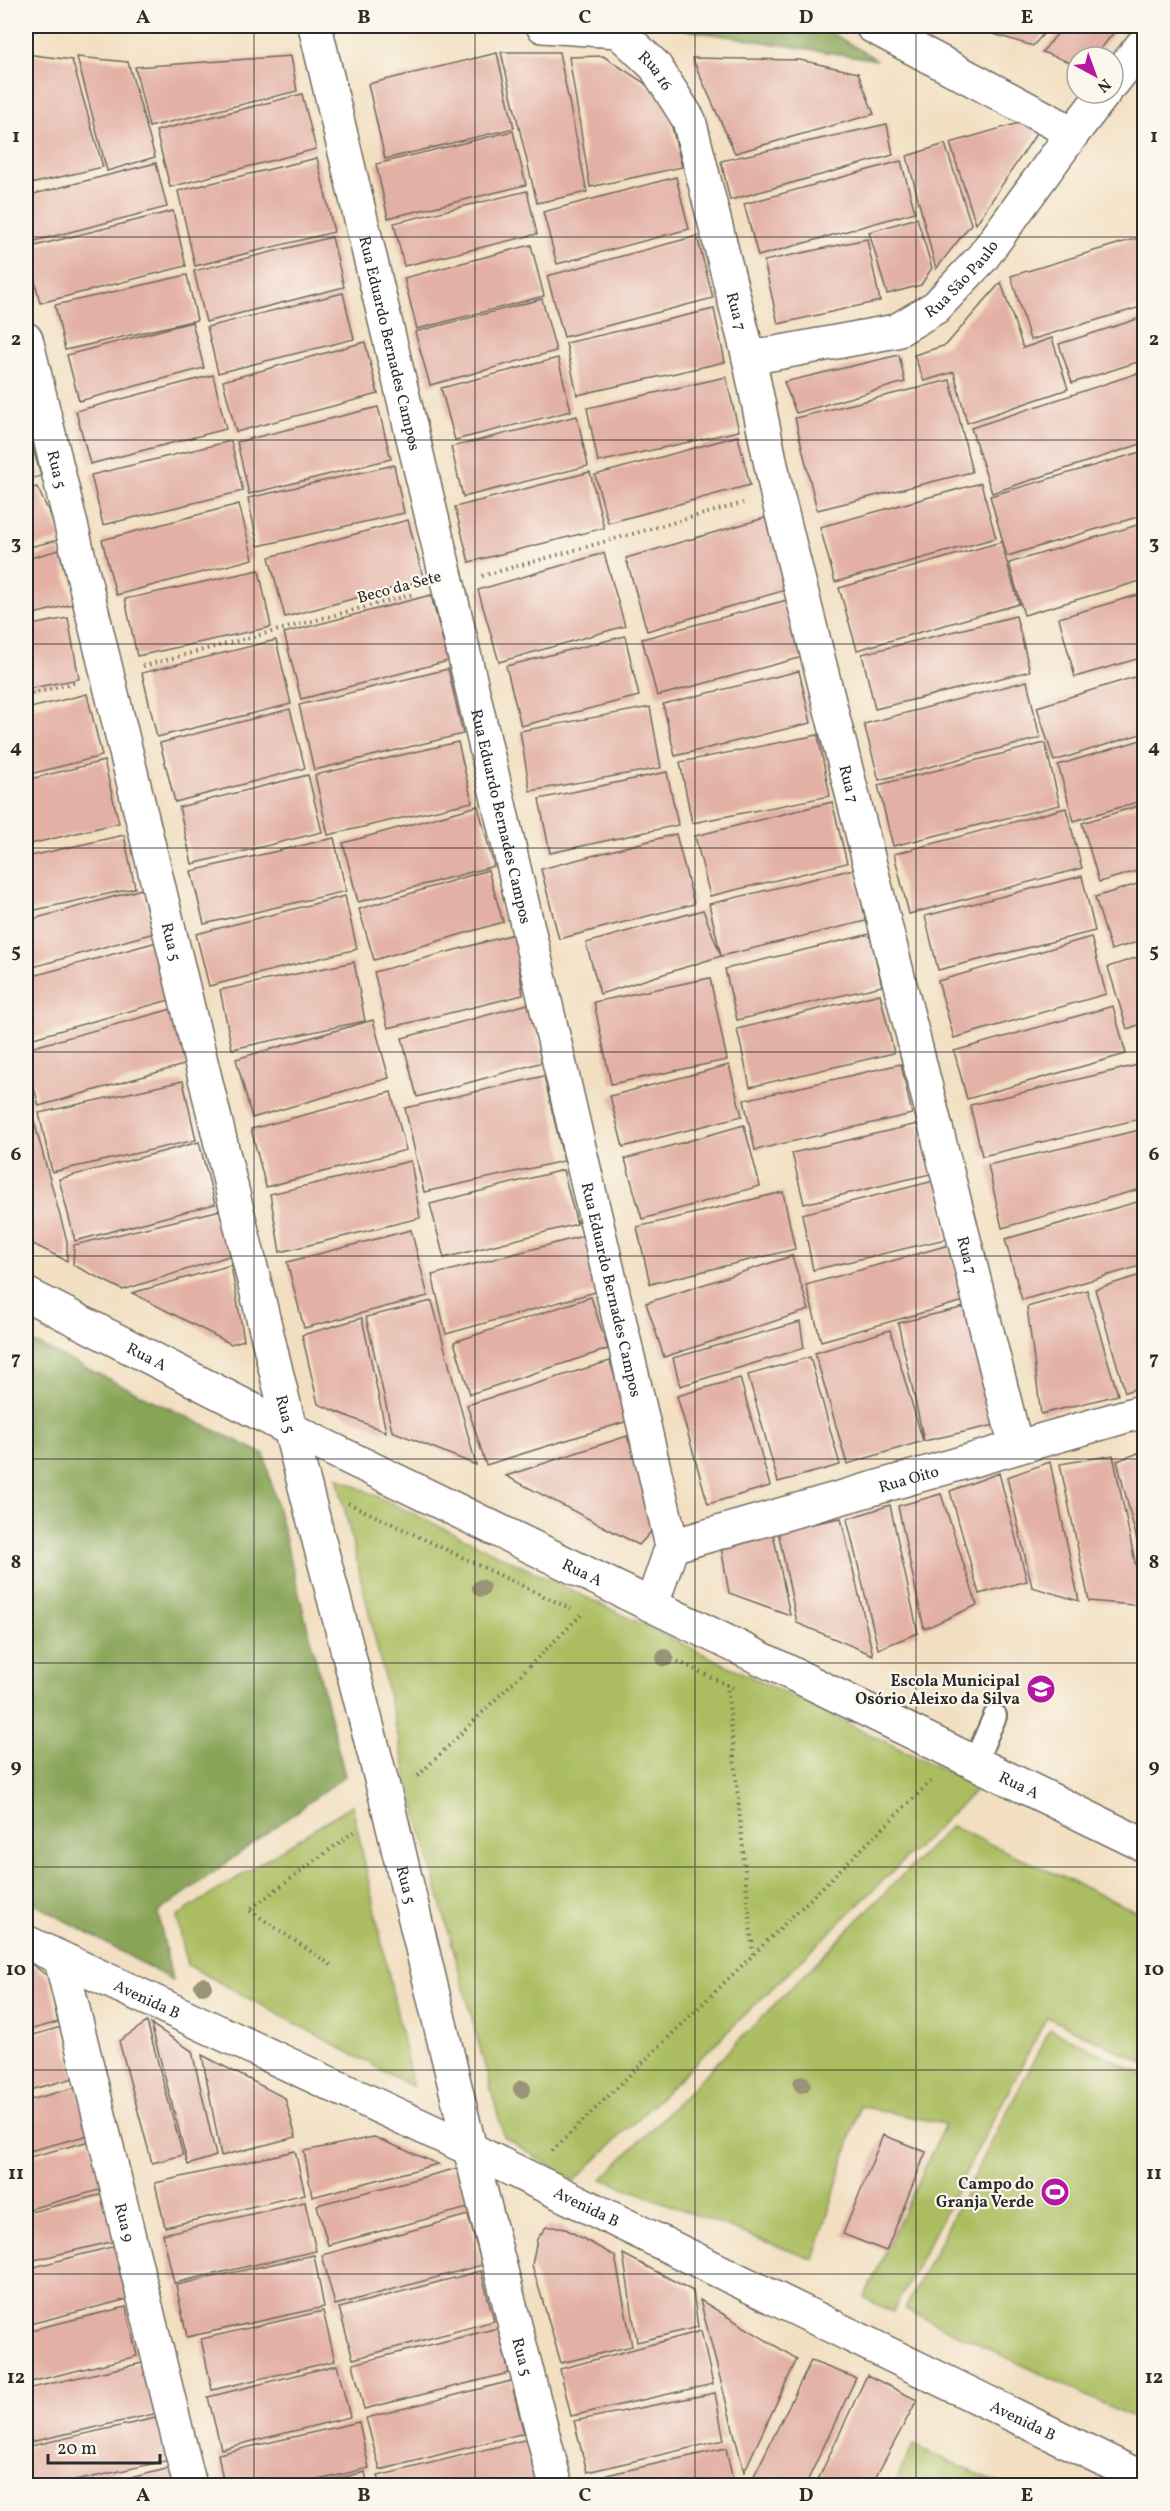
<svg xmlns="http://www.w3.org/2000/svg" width="1170" height="2511" font-family="Vollkorn,serif">
<style>
.green{fill:#abbd61;stroke:#6b7446;stroke-width:1.5}
.forest{fill:#88a457;stroke:#5a6841;stroke-width:1.5}
.lines{fill:none;stroke-linecap:round;stroke-linejoin:round}
.stream{stroke:#6aa0d7;stroke-width:12}
.building{fill:#e3b0a5}
.service-casing{stroke:#716a60;stroke-width:26}
.minor-casing{stroke:#716a60;stroke-width:36}
.tertiary-casing{stroke:#716a60;stroke-width:36}
.path{stroke:#716a60;stroke-width:4;stroke-dasharray:1.5 4.5;stroke-linecap:butt}
.service{stroke:#fff;stroke-width:22}
.minor{stroke:#fff;stroke-width:33}
.tertiary{stroke:#fff;stroke-width:33}
.tree{fill:#999477}
.grid{fill:none;stroke:#2b2b2b;stroke-width:1.5;stroke-opacity:0.55}
.labels{text-anchor:middle;stroke-width:4.5;stroke-linejoin:round;paint-order:stroke}
.street-label{font-size:16px;fill:#2b2b2b;stroke:#fbf7ec}
.poi-label{font-size:16px;font-weight:bold;fill:#2b2b2b;stroke:#fbf7ec;text-anchor:end}
.neatline{fill:none;stroke:#2b2b2b;stroke-width:2}
.grid-label{font-size:20px;text-anchor:middle;font-weight:bold;fill:#2b2b2b}
</style>
<rect width="100%" height="100%" fill="#fbf7ec"/>
<filter id="ink" filterUnits="userSpaceOnUse"><feTurbulence type="fractalNoise" baseFrequency=".0167" numOctaves="2"/><feDisplacementMap in="SourceGraphic" scale="12" xChannelSelector="R" yChannelSelector="G"/><feConvolveMatrix kernelMatrix="1 2 1 2 8 2 1 2 1" color-interpolation-filters="sRGB"/></filter>
<filter id="wash" filterUnits="userSpaceOnUse"><feTurbulence type="fractalNoise" baseFrequency=".008" numOctaves="4" result="noise"/><feDisplacementMap in="SourceGraphic" scale="24" xChannelSelector="R" yChannelSelector="G"/><feGaussianBlur stdDeviation="1.35" result="paint"/><feColorMatrix in="noise" values="0 0 0 0 0 0 0 0 0 0 0 0 0 0 0 0 0 1.4 0 .05"/><feComposite in="paint" operator="in"/></filter>
<g filter="url(#wash)">
<rect width="100%" height="100%" fill="#f2dfc1"/>
<path class="green" d="M337,1477l642,310 -405,394 -70,-44 -93,-345z
M352,1805l61,282 -226,-122 -10,-49z
M951,1826l193,89v148l-97,-46 -154,295 -29,-14 81,-174 -85,-18 -46,154 -212,-81z
M1050,2029l94,46v348l-239,-114z
M913,2445l89,40h-108z"/>
<path class="forest" d="M662,26h158l57,34z
M26,1339l238,115 81,322 -187,137 14,67 -146,-81z"/>
<g class="lines">
<path class="stream" d="M768,26h2"/>
</g>
<g id="blocks">
<path class="building" d="M960,26h15l-4,4z
M983,26h67l-17,20 -53,-16z
M1064,26h55l-25,31h-17v8l-35,-13z
M501,52h58l28,140 -50,11z
M497,53l17,75 -129,31 -17,-75z
M26,54l46,6 31,107 -77,18z
M291,56l6,35 -148,36 -14,-60z
M603,56l40,26 23,21 16,64 -92,20 -21,-130z
M77,57l51,5 27,95 -48,14z
M692,58l108,2 58,13 16,41 -139,39z
M302,94l14,55 -146,38 -14,-56z
M1022,122l16,9 -62,93 -26,-81z
M887,124l6,31 -163,45 -9,-39z
M513,131l13,54 -138,33 -12,-54z
M945,144l26,80 -35,45 -29,-113z
M317,158l17,74 -139,34 -17,-75z
M901,161l14,51 -157,44 -14,-52z
M156,163l11,44 -140,36 -1,-47z
M676,177l13,52 -132,35 -14,-52z
M527,191l10,43 -133,32 -10,-43z
M173,211l13,55 -146,37 -13,-55z
M917,218l15,50 -11,17 -34,9 -18,-62z
M697,236l16,62 -149,39 -17,-61z
M1144,236v70l-114,34 -19,-64z
M332,237l12,50 -138,35 -12,-51z
M867,239l13,62 -102,23 -14,-63z
M531,245l13,51 -127,33 -13,-51z
M187,275l10,45 -132,30 -10,-45z
M1001,282l22,66 29,-10 16,51 -101,34 -13,-51 -30,9 -10,-26 32,-10z
M343,293l11,46 -136,34 -11,-46z
M542,299l14,52 -126,34 -15,-53z
M714,309l11,53 -148,33 -11,-52z
M1144,317v43l-72,23 -13,-39z
M192,322l12,46 -125,33 -12,-46z
M365,342l13,52 -142,38 -13,-51z
M899,355l6,27 -109,31 -12,-31z
M558,358l13,53 -116,29 -14,-52z
M1144,371v72l-152,50 -21,-65z
M213,375l13,54 -136,35 -14,-53z
M726,377l13,54 -141,31 -11,-54z
M950,380l22,92 -155,38 -22,-92z
M378,407l13,52 -142,35 -12,-52z
M577,416l11,50 -125,31 -12,-50z
M26,425l15,51 -15,4z
M738,436l12,49 -142,38 -13,-48z
M231,441l12,50 -140,34 -12,-50z
M1144,451v64l-137,41 -17,-60z
M394,465l10,48 -146,33 -10,-48z
M590,472l14,56 -135,34 -14,-55z
M981,483l15,55 -161,44 -15,-55z
M37,487l25,52 -36,9v-58z
M239,504l14,55 -137,36 -14,-55z
M768,517l21,72 -142,42 -21,-73z
M408,520l16,60 -139,37 -16,-60z
M1144,523v57l-120,35 -15,-52z
M1001,542l18,62 -162,46 -18,-62z
M59,550l14,54 -47,12v-57z
M604,553l21,73 -126,36 -21,-72z
M259,570l12,57 -134,29 -12,-57z
M1144,593v64l-69,20 -16,-59z
M431,595l17,66 -147,38 -17,-66z
M787,600l16,57 -146,39 -15,-57z
M1016,616l14,55 -155,38 -13,-55z
M68,618l11,61 -53,10v-63z
M625,636l14,60 -118,30 -15,-60z
M276,640l15,64 -134,33 -15,-64z
M448,669l15,65 -149,36 -15,-65z
M799,671l12,52 -136,33 -12,-52z
M1144,674v59l-90,28 -17,-54z
M1027,681l13,57 -161,42 -15,-56z
M87,694l15,62 -76,19v-66z
M650,707l11,61 -131,23 -10,-60z
M290,709l15,59 -130,34 -15,-59z
M818,735l12,61 -138,27 -12,-61z
M1144,739v61l-70,21 -16,-56z
M458,742l14,60 -144,33 -13,-60z
M1045,743l15,62 -167,41 -15,-61z
M104,761l15,62 -93,22v-65z
M667,772l11,53 -128,28 -11,-54z
M308,775l14,57 -130,32 -13,-57z
M832,802l15,61 -137,33 -15,-60z
M1144,804v65l-45,13 -17,-59z
M478,806l16,60 -136,36 -15,-59z
M1066,808l16,60 -173,46 -15,-60z
M676,834l18,70 -135,35 -18,-70z
M124,835l11,53 -109,24v-55z
M334,838l12,53 -142,33 -13,-53z
M854,869l12,52 -145,35 -121,38 -14,-51 117,-33 18,46 -12,-52z
M488,870l15,52 -129,38 -15,-51z
M1082,876l13,55 -157,39 -13,-54z
M1144,882v58l-33,10 -16,-53z
M142,889l12,44 -128,36v-48z
M345,896l12,53 -148,37 -13,-52z
M514,934l9,61 -135,33 -14,-56z
M870,934l12,52 -145,34 -12,-51z
M1091,937l15,57 -152,44 -16,-57z
M157,942l16,57 -147,41v-62z
M1144,955v68l-17,6 -19,-62z
M354,962l11,59 -133,28 -12,-59z
M710,978l17,82 -116,24 -17,-82z
M880,994l14,59 -144,34 -13,-58z
M528,1004l15,58 -126,35 -15,-59z
M1113,1006l13,48 -159,45 -13,-48z
M172,1009l15,55 -148,42 -13,-48v-9z
M373,1020l16,58 -137,40 -16,-59z
M901,1064l11,50 -157,36 -11,-50z
M729,1065l13,51 -119,31 -13,-51z
M1138,1065l6,29v24l-162,38 -12,-51z
M544,1076l20,85 -140,31 -19,-84z
M26,1081l6,24 -6,1z
M183,1081l13,59 -144,32 -13,-59z
M391,1092l15,58 -140,37 -15,-58z
M33,1118l34,123v20l-38,-19 -3,-15v-108z
M918,1124l12,50 -126,30 -12,-51z
M744,1125l16,61 -118,33 -17,-60z
M1144,1129v59l-142,40 -14,-63z
M199,1142l16,62 -140,37 -16,-62z
M411,1161l9,57 -140,34 -10,-58z
M563,1170l14,54 -133,34 -14,-54z
M938,1180l8,59 -133,31 -11,-56z
M783,1192l12,57 -145,35 -13,-57z
M1144,1200v65l-122,35 -17,-61z
M221,1210l11,45 -109,35 -50,-25 1,-20z
M411,1230l17,66 -124,32 -17,-66z
M583,1236l16,55 -153,43 -14,-59z
M949,1245l15,56 -143,40 -15,-56z
M792,1256l17,54 -145,47 -18,-54z
M231,1265l13,75 -13,4 -99,-51z
M1144,1274v112l-19,6 -30,-103z
M1087,1290l31,105 -77,19 -14,-107z
M591,1297l17,52 -138,45 -16,-52z
M432,1301l44,164 -84,-34 -26,-114z
M969,1306l26,119 -71,16 -26,-118z
M362,1318l24,114 -68,-28 -16,-69z
M800,1322l4,26 -124,38 -7,-28z
M890,1330l33,111 -76,23 -32,-111z
M810,1357l30,108 -62,17 -30,-107z
M610,1361l18,60 -142,44 -19,-60z
M740,1378l30,108 -62,18 -31,-108z
M627,1436l31,88 -19,21 -133,-69z
M1144,1451v117l-27,-107z
M1113,1455l31,151 -55,-5 -29,-137z
M1050,1462l29,139 -47,-14 -25,-110z
M999,1473l28,108 -48,13 -29,-103z
M941,1494l36,111 -53,24 -26,-123z
M890,1505l28,128 -40,16 -31,-130z
M841,1518l32,137 -76,-32 -19,-92z
M773,1533l17,82 -61,-22 -8,-46z
M26,1960l23,17 9,45 -32,9z
M147,2022l36,133 -31,8 -33,-122z
M151,2024l41,27 24,105 -28,9z
M61,2027l13,51 -48,13v-54z
M202,2055l83,43 11,39 -75,19z
M77,2087l12,48 -63,17v-51z
M883,2135l43,17 -40,99 -43,-17z
M374,2137l64,27 -126,33 -8,-46z
M90,2141l13,48 -77,21v-52z
M295,2151l10,43 -140,33 -10,-44z
M462,2167l10,40 -144,38 -11,-40z
M104,2194l11,47 -89,21v-49z
M305,2202l11,49 -142,32 -11,-49z
M468,2215l14,50 -147,40 -13,-50z
M546,2227h16l53,29 17,90 -71,17 -29,-98 5,-26z
M119,2245l13,53 -106,27v-56z
M623,2254l70,37 5,36 -61,15z
M314,2255l10,52 -137,30 -11,-52z
M481,2271l13,50 -141,38 -14,-51z
M700,2300l97,59 -53,113z
M126,2307l11,49 -111,27v-52z
M323,2311l12,50 -123,29 -11,-51z
M498,2328l11,45 -145,36 -11,-45z
M701,2331l12,53 -142,32 -11,-47z
M811,2361l45,17 -51,108h-56z
M147,2362l11,51 -132,30v-54z
M337,2365l13,52 -129,32 -13,-52z
M867,2375l50,25 -46,86h-56z
M511,2381l13,52 -144,37 -14,-52z
M715,2393l9,47 -137,32 -13,-51z
M165,2416l9,43 -121,27h-27v-39z
M359,2422l10,46 -75,18h-70l-6,-32z
M528,2439l11,47h-158l-3,-10z
M726,2448l8,38h-139l-2,-8z
M174,2467l5,19h-76v-1z
M365,2472l3,14h-57v-1z"/>
</g>
</g>
<g filter="url(#ink)">
<use href="#blocks" fill-opacity="0" stroke="#716a60" stroke-width="1.5"/>
<g class="lines">
<g class="service-casing">
<path id="service" d="M975,1762l20,-46"/>
</g>
<g class="minor-casing">
<g id="minor">
<path id="s1" d="M315,26l133,559 224,961 -20,58"/>
<path id="s2" d="M543,26l75,5 37,35 34,54 60,238 28,136 239,953"/>
<path id="s3" d="M26,339l264,1090 98,377 82,343 86,337"/>
<path id="s4" d="M749,358l147,-27 40,-24 46,-49 91,-125"/>
<path id="s5" d="M672,1546l472,-135"/>
<path id="s6" d="M61,1960l129,526"/>
</g>
</g>
<g class="tertiary-casing">
<g id="tertiary">
<path d="M872,26l201,107 31,-40"/>
<path d="M1113,82l31,-39"/>
<path id="s7" d="M26,1294l264,135 854,416"/>
<path id="s8" d="M26,1942l444,207 674,330"/>
</g>
</g>
<path class="path" d="M482,576l261,-73
M143,666l271,-72
M26,695l48,-12
M348,1503l223,106
M667,1656l66,32
M727,1684l26,270
M418,1776l165,-163
M331,1965l-82,-55 107,-80
M552,2151l379,-370"/>
<use href="#service" class="service"/>
<use href="#minor" class="minor"/>
<use href="#tertiary" class="tertiary"/>
</g>
<g class="tree">
<circle cx="481" cy="1588" r="9"/>
<circle cx="665" cy="1658" r="9"/>
<circle cx="203" cy="1986" r="9"/>
<circle cx="802" cy="2084" r="9"/>
<circle cx="522" cy="2089" r="9"/>
</g>
</g>
<path class="grid" d="M254,26v2460M475,26v2460M695,26v2460M916,26v2460M26,237h1118M26,440h1118M26,644h1118M26,848h1118M26,1052h1118M26,1256h1118M26,1459h1118M26,1663h1118M26,1867h1118M26,2070h1118M26,2274h1118"/>
<defs>
<g id="school-disc" transform="scale(1.5)"><circle r="9.5" fill="#b5179e" stroke="#fbf7ec"/><path d="M0-5L7-2L0 1L-7-2ZM-4 1L0 2.5L4 1V4Q0 6-4 4Z" fill="#fff"/></g>
<g id="stadium-disc" transform="scale(1.5)"><circle r="9.5" fill="#b5179e" stroke="#fbf7ec"/><path d="M0-5a6.5 5 0 1 0 0 10a6.5 5 0 1 0 0-10ZM-3.5-1.8h7v3.6h-7Z" fill="#fff"/></g>
</defs>
<g fill-rule="evenodd">
<use href="#school-disc" x="1041" y="1689"/>
<use href="#stadium-disc" x="1055" y="2192"/>
</g>
<g class="labels">
<g class="street-label">
<text dy="6" stroke="none"><textPath href="#s2" startOffset="130">Rua 16</textPath></text>
<text dy="6" stroke="none"><textPath href="#s4" startOffset="234">Rua São Paulo</textPath></text>
<text dy="6" stroke="none"><textPath href="#s2" startOffset="387">Rua 7</textPath></text>
<text dy="6" stroke="none"><textPath href="#s1" startOffset="326">Rua Eduardo Bernades Campos</textPath></text>
<text dy="6" stroke="none"><textPath href="#s3" startOffset="134">Rua 5</textPath></text>
<text transform="translate(399 586) rotate(-15)" y="6">Beco da Sete</text>
<text dy="6" stroke="none"><textPath href="#s2" startOffset="873">Rua 7</textPath></text>
<text dy="6" stroke="none"><textPath href="#s1" startOffset="812">Rua Eduardo Bernades Campos</textPath></text>
<text dy="6" stroke="none"><textPath href="#s3" startOffset="620">Rua 5</textPath></text>
<text dy="6" stroke="none"><textPath href="#s2" startOffset="1359">Rua 7</textPath></text>
<text dy="6" stroke="none"><textPath href="#s1" startOffset="1298">Rua Eduardo Bernades Campos</textPath></text>
<text dy="6" stroke="none"><textPath href="#s7" startOffset="136">Rua A</textPath></text>
<text dy="6" stroke="none"><textPath href="#s3" startOffset="1106">Rua 5</textPath></text>
<text dy="6" stroke="none"><textPath href="#s5" startOffset="246">Rua Oito</textPath></text>
<text dy="6" stroke="none"><textPath href="#s7" startOffset="622">Rua A</textPath></text>
<text dy="6" stroke="none"><textPath href="#s7" startOffset="1108">Rua A</textPath></text>
<text dy="6" stroke="none"><textPath href="#s3" startOffset="1592">Rua 5</textPath></text>
<text dy="6" stroke="none"><textPath href="#s8" startOffset="134">Avenida B</textPath></text>
<text dy="6" stroke="none"><textPath href="#s8" startOffset="620">Avenida B</textPath></text>
<text dy="6" stroke="none"><textPath href="#s6" startOffset="270">Rua 9</textPath></text>
<text dy="6" stroke="none"><textPath href="#s3" startOffset="2078">Rua 5</textPath></text>
<text dy="6" stroke="none"><textPath href="#s8" startOffset="1106">Avenida B</textPath></text>
</g>
<g class="poi-label">
<text x="1020" y="1686">Escola Municipal<tspan x="1020" dy="18">Osório Aleixo da Silva</tspan></text>
<text x="1034" y="2189">Campo do<tspan x="1034" dy="18">Granja Verde</tspan></text>
</g>
</g>
<rect width="1170" height="2511" fill="none" stroke="#fbf7ec" stroke-width="66"/>
<g transform="translate(1095 75) rotate(139)"><circle r="28" fill="#fbf7ec" stroke="#a8a59f" stroke-width="1.5"/>
<path d="M0-4.5L10 22L0 15L-10 22Z" fill="#b5179e"/>
<text y="-9" font-size="16" font-weight="bold" text-anchor="middle" fill="#2b2b2b">N</text>
</g>
<path d="M48 2454v9h112v-9" fill="none" stroke="#2b2b2b" stroke-width="3"/>
<text x="57" y="2454" font-size="18" fill="#2b2b2b" stroke="#fbf7ec" stroke-width="4.5" paint-order="stroke">20 m</text>
<rect x="33" y="33" width="1104" height="2445" class="neatline"/>
<g class="grid-label">
<text x="143" y="23">A</text>
<text x="364" y="23">B</text>
<text x="585" y="23">C</text>
<text x="806" y="23">D</text>
<text x="1027" y="23">E</text>
<text x="16" y="142">1</text>
<text x="1154" y="142">1</text>
<text x="16" y="345">2</text>
<text x="1154" y="345">2</text>
<text x="16" y="549">3</text>
<text x="1154" y="549">3</text>
<text x="16" y="753">4</text>
<text x="1154" y="753">4</text>
<text x="16" y="957">5</text>
<text x="1154" y="957">5</text>
<text x="16" y="1160">6</text>
<text x="1154" y="1160">6</text>
<text x="16" y="1364">7</text>
<text x="1154" y="1364">7</text>
<text x="16" y="1568">8</text>
<text x="1154" y="1568">8</text>
<text x="16" y="1772">9</text>
<text x="1154" y="1772">9</text>
<text x="16" y="1975">10</text>
<text x="1154" y="1975">10</text>
<text x="16" y="2179">11</text>
<text x="1154" y="2179">11</text>
<text x="16" y="2383">12</text>
<text x="1154" y="2383">12</text>
<text x="143" y="2501">A</text>
<text x="364" y="2501">B</text>
<text x="585" y="2501">C</text>
<text x="806" y="2501">D</text>
<text x="1027" y="2501">E</text>
</g>
</svg>
